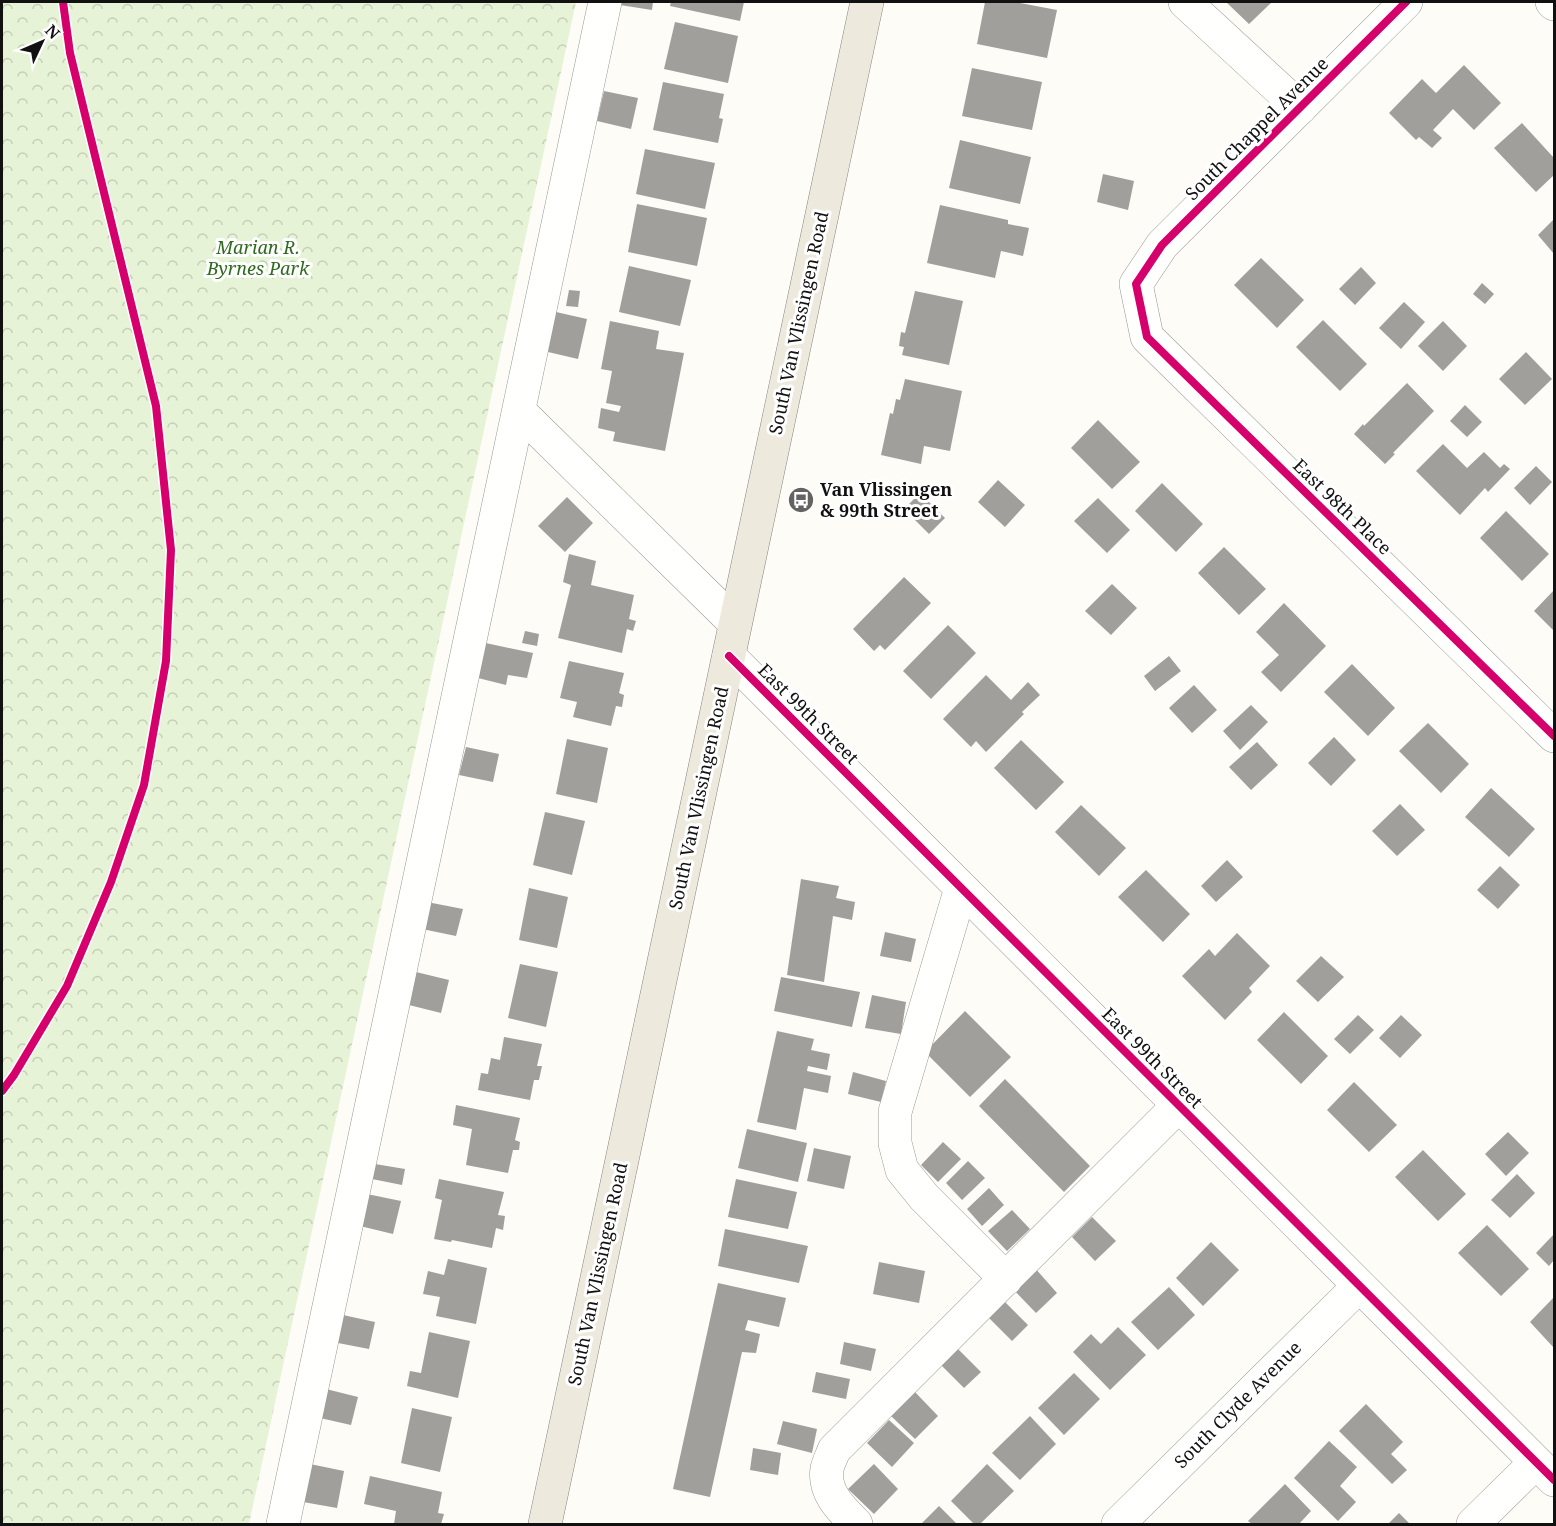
<svg xmlns="http://www.w3.org/2000/svg" width="1556" height="1526" font-family="'Noto Serif',serif">
<style>
.park{fill:url(#park-crowns)}
.building{fill:#a19f9c}
.lines{fill:none;stroke-linecap:round;stroke-linejoin:round}
.minor-casing{stroke:#979795;stroke-width:34}
.major-casing{stroke:#858482;stroke-width:34}
.minor{stroke:#fffffe;stroke-width:33}
.major{stroke:#ede9dc;stroke-width:33}
.cycleway-casing{stroke:#fff;stroke-width:11}
.cycleway{stroke:#d6006c;stroke-width:8}
.labels{text-anchor:middle;stroke-width:6;stroke-linejoin:round;paint-order:stroke}
.street-label{font-size:18px;fill:#111;stroke:#fff}
.park-label{font-size:18px;font-style:italic;fill:#2f6b1f;stroke:#fff}
.poi-label{font-size:18px;font-weight:bold;fill:#111;stroke:#fff;text-anchor:start}
</style>
<defs>
<pattern id="park-crowns" width="20" height="18" patternUnits="userSpaceOnUse" patternTransform="scale(1.5)"><rect width="20" height="18" fill="#e7f3d7"/><path d="M2 6a3 3 0 1 1 6 0M12 15a3 3 0 1 1 6 0" fill="none" stroke="#c5cfb8"/></pattern>
</defs>
<rect width="100%" height="100%" fill="#fdfcf7"/>
<path class="park" d="M2,2h574l-327,1522h-247z"/>
<path class="building" d="M620,2h33l-1,8 -32,-5z
M671,2h73l-4,19 -70,-15z
M985,2h30l42,8 -10,48 -70,-14z
M1226,2h46l-23,22z
M675,22l63,14 -10,47 -64,-14z
M1464,65l37,38 -27,27 -21,-21 -20,21 9,8 -10,10 -13,-11 -3,3 -27,-27 33,-34 14,14z
M972,68l70,14 -10,48 -70,-14z
M663,82l61,12 -5,24 4,1 -5,24 -65,-13z
M604,91l34,7 -7,31 -34,-8z
M1522,123l32,35v17l-18,17 -42,-44z
M960,140l71,17 -11,47 -71,-16z
M645,149l70,14 -10,46 -69,-15z
M1103,174l31,7 -6,29 -31,-8z
M637,204l70,14 -10,48 -69,-14z
M940,205l68,15v4l21,4 -6,28 -22,-5 -6,27 -68,-15z
M1554,219v35l-16,-19z
M1261,258l43,42 -27,28 -43,-43z
M629,266l62,14 -11,46 -61,-14z
M1361,267l15,16 -21,22 -16,-16z
M1482,283l12,11 -9,10 -12,-10z
M569,290l11,1 -2,16 -12,-1z
M915,291l48,10 -14,64 -47,-10 2,-8 -5,-1 2,-14 4,1z
M1404,302l21,20 -24,27 -22,-21z
M556,312l31,7 -9,40 -30,-7z
M1323,320l44,44 -27,27 -44,-44z
M610,321l49,10 -3,18 28,4 -19,98 -52,-10 2,-9 -17,-4 3,-20 18,4 2,-6 -15,-3 6,-32 -11,-2z
M1443,321l24,25 -24,25 -25,-25z
M1526,352l26,27 -27,26 -26,-26z
M905,379l57,12 -12,60 -26,-5 -3,18 -40,-9 9,-42 3,1 3,-15 4,1z
M1407,383l27,28 -41,42 2,1 -10,10 -31,-30 9,-10 1,2z
M1465,405l17,17 -15,15 -17,-16z
M1098,420l42,42 -28,27 -41,-41z
M1443,444l24,24 17,-16 16,16 4,-4 6,5 -22,23 -3,-4 -25,27 -44,-44z
M1536,466l16,16 -22,23 -16,-17z
M998,480l27,25 -20,22 -27,-25z
M1162,483l41,41 -27,28 -41,-41z
M920,493l25,25 -16,16 -25,-25z
M567,497l26,26 -28,29 -27,-26z
M1098,498l32,32 -23,23 -33,-32z
M1506,511l43,43 -27,27 -42,-43z
M1224,547l42,42 -27,26 -41,-42z
M569,554l27,7 -5,24 43,10 -5,24 7,2 -3,10 -6,-2 -5,24 -64,-15 13,-53 -8,-3z
M904,577l27,26 -46,47 -5,-5 -6,6 -21,-22z
M1112,584l25,24 -26,27 -26,-24z
M1554,590v41l-20,-20z
M1284,603l42,43 -45,46 -20,-20 18,-17 -23,-23z
M948,625l28,28 -45,46 -28,-28z
M525,631l14,3 -2,12 -15,-3z
M481,642l52,11 -6,25 -19,-3 -2,10 -32,-8z
M1169,656l12,15 -26,20 -11,-15z
M569,661l55,12 -5,20 5,2 -2,12 -6,-1 -5,20 -38,-9 4,-15 -17,-4z
M1352,664l43,44 -27,28 -44,-44z
M986,675l25,25 17,-18 12,13 -18,17 2,2 -38,38 -10,-11 -5,6 -28,-28z
M1194,685l23,25 -25,23 -23,-25z
M1251,705l17,17 -28,28 -17,-19z
M1428,723l41,41 -28,29 -42,-42z
M1334,737l22,23 -25,26 -23,-23z
M567,739l41,9 -11,55 -41,-9z
M1021,740l43,42 -28,28 -42,-42z
M1257,742l21,23 -27,25 -22,-23z
M466,747l33,7 -6,28 -34,-7z
M1491,788l44,41 -26,28 -44,-40z
M1400,804l25,26 -28,26 -25,-25z
M1081,805l45,43 -27,28 -44,-44z
M545,812l40,9 -13,54 -39,-10z
M1227,860l16,17 -27,25 -15,-16z
M1500,866l20,19 -22,24 -21,-19z
M1146,870l44,44 -27,28 -45,-45z
M801,879l38,7 -3,12 19,4 -3,18 -19,-4 -9,66 -37,-7z
M529,888l39,9 -11,51 -38,-8z
M427,902l36,7 -7,27 -34,-7z
M885,932l31,7 -5,23 -31,-6z
M1237,933l33,33 -21,22 3,4 -27,28 -43,-44 27,-27 6,7z
M1321,956l23,21 -26,25 -22,-21z
M520,964l38,8 -12,55 -38,-9z
M416,972l33,8 -8,33 -32,-8z
M781,977l79,15 -8,35 -78,-16z
M872,995l34,7 -5,32 -36,-6z
M965,1011l46,46 -41,40 -45,-45z
M1284,1012l44,44 -27,28 -44,-44z
M1358,1015l16,15 -24,24 -16,-15z
M1401,1015l21,20 -22,23 -21,-20z
M777,1031l37,8 -3,11 19,4 -3,16 -19,-4 -1,5 24,5 -3,17 -24,-5 -8,42 -39,-8z
M504,1037l38,7 -5,22h5l-3,14h-5l-4,20 -52,-10 3,-17 7,1 3,-16 9,2z
M853,1072l33,9 -5,21 -33,-8z
M1005,1079l85,87 -26,26 -85,-86z
M1354,1082l43,43 -28,27 -42,-42z
M456,1105l64,13 -5,22 5,2 -1,8h-6l-5,23 -42,-8 6,-36 -19,-4z
M747,1129l60,14 -9,39 -60,-14z
M1508,1132l21,21 -23,23 -21,-22z
M943,1142l18,17 -23,23 -17,-17z
M814,1148l37,8 -7,33 -37,-8z
M1423,1150l43,44 -28,27 -43,-44z
M968,1161l17,17 -23,22 -16,-17z
M375,1164l30,5 -3,16 -30,-6z
M1517,1174l18,19 -25,25 -19,-18z
M439,1179l65,13 -6,23 7,1 -2,14 -7,-2 -4,20 -40,-8 -1,2 -17,-3 8,-39 -7,-2z
M736,1179l61,13 -9,37 -60,-12z
M989,1188l15,17 -22,21 -15,-17z
M367,1194l34,7 -8,33 -33,-8z
M1012,1210l18,19 -23,22 -19,-20z
M1092,1217l24,24 -21,20 -23,-24z
M1487,1225l42,44 -28,27 -43,-43z
M725,1229l83,17 -9,37 -81,-17z
M1554,1234v26l-5,6 -13,-13z
M1211,1242l28,28 -36,36 -27,-28z
M448,1259l39,9 -11,56 -40,-8 4,-19 -17,-3 5,-23 16,4z
M879,1262l46,9 -6,32 -46,-9z
M1034,1267l23,26 -21,20 -24,-25z
M718,1283l68,15 -7,29 -31,-7 -3,10 15,4 -4,19 -14,-1 -32,145 -37,-8z
M1169,1287l26,28 -37,35 -27,-28z
M1554,1297v51l-24,-26z
M1002,1299l26,26 -16,16 -26,-26z
M343,1315l32,7 -6,27 -31,-6z
M1118,1327l28,28 -36,35 -37,-38 18,-18 10,10z
M429,1332l41,9 -12,57 -51,-12 3,-15 11,2z
M844,1342l32,7 -5,22 -31,-7z
M957,1348l24,24 -17,16 -24,-24z
M816,1372l34,7 -4,20 -34,-7z
M1074,1373l26,26 -36,36 -26,-27z
M326,1389l32,8 -7,28 -31,-7z
M915,1392l23,24 -23,23 -25,-24z
M1366,1404l37,38 -12,12 16,16 -15,14 -53,-53z
M412,1408l40,9 -12,55 -39,-9z
M1030,1416l26,28 -36,36 -28,-27z
M889,1420l25,23 -22,24 -25,-24z
M783,1421l34,8 -5,24 -35,-9z
M1329,1441l28,26 -17,19 16,16 -18,19 -44,-43z
M753,1448l28,5 -3,22 -28,-5z
M310,1464l34,7 -7,37 -34,-6z
M874,1464l24,25 -24,25 -26,-25z
M987,1464l27,27 -34,33h-6l-23,-23z
M370,1476l72,16 -4,21 6,1 -3,10h-47l2,-13 -32,-7z
M1285,1484l26,27 -12,13h-47l-4,-3z
M939,1506l18,18h-36z
M1399,1513l11,11h-22z"/>
<g class="lines">
<g class="minor-casing">
<path id="minor" d="M1185,2l115,106
M1406,2l-244,243 -26,39 11,53 407,399
M1552,2l2,2
M519,411l216,212
M729,656l825,824
M961,888l-66,224v31l7,27 22,27 82,82
M283,1524l322,-1522
M856,1524c-14,-14 -33,-32 -29,-55 1,-6 5,-13 7,-19l345,-345
M1118,1524l241,-238
M1473,1524l63,-62"/>
</g>
<g class="major-casing">
<path id="major" d="M545,1524l322,-1522"/>
</g>
<use href="#minor" class="minor"/>
<use href="#major" class="major"/>
<g class="cycleway-casing">
<path id="cycleway" d="M1406,2l-244,243 -26,39 11,53 407,399
M729,656l825,824
M2,1091l12,-16 53,-89 44,-104 33,-97 22,-124 5,-111 -15,-144 -86,-353 -7,-51"/>
</g>
<use href="#cycleway" class="cycleway"/>
</g>
<defs>
<g id="bus-disc" transform="scale(1.35)"><circle r="9.5" fill="#646362" stroke="#fff"/><path d="M-5-6H5V4H4V6H2V4H-2V6H-4V4H-5ZM-3.5-4V0h7V-4ZM-3.5 1.2v1.5H-2V1.2ZM2 1.2v1.5H3.5V1.2Z" fill="#fff"/></g>
</defs>
<g fill-rule="evenodd">
<use href="#bus-disc" x="801" y="500"/>
</g>
<g class="labels">
<g class="street-label">
<text transform="translate(1257 129) rotate(-45)" y="6">South Chappel Avenue</text>
<text transform="translate(799 323) rotate(-78)" y="6">South Van Vlissingen Road</text>
<text transform="translate(1342 507) rotate(44)" y="6">East 98th Place</text>
<text transform="translate(808 714) rotate(45)" y="6">East 99th Street</text>
<text transform="translate(699 798) rotate(-78)" y="6">South Van Vlissingen Road</text>
<text transform="translate(1152 1058) rotate(45)" y="6">East 99th Street</text>
<text transform="translate(598 1274) rotate(-78)" y="6">South Van Vlissingen Road</text>
<text transform="translate(1238 1405) rotate(-45)" y="6">South Clyde Avenue</text>
</g>
<g class="park-label">
<text x="258" y="254">Marian R.<tspan x="258" dy="21">Byrnes Park</tspan></text>
</g>
<g class="poi-label">
<text x="820" y="496">Van Vlissingen<tspan x="820" dy="21">&amp; 99th Street</tspan></text>
</g>
</g>
<rect width="1556" height="1526" fill="none" stroke="#111111" stroke-width="6"/>
<g transform="translate(42 42) rotate(46)" stroke="#ffffff" stroke-width="4.5" paint-order="stroke">
<path d="M0-4.5L10 22L0 15L-10 22Z" fill="#111111"/>
<text y="-9" font-size="16" font-weight="bold" text-anchor="middle" fill="#111111">N</text>
</g>
</svg>
